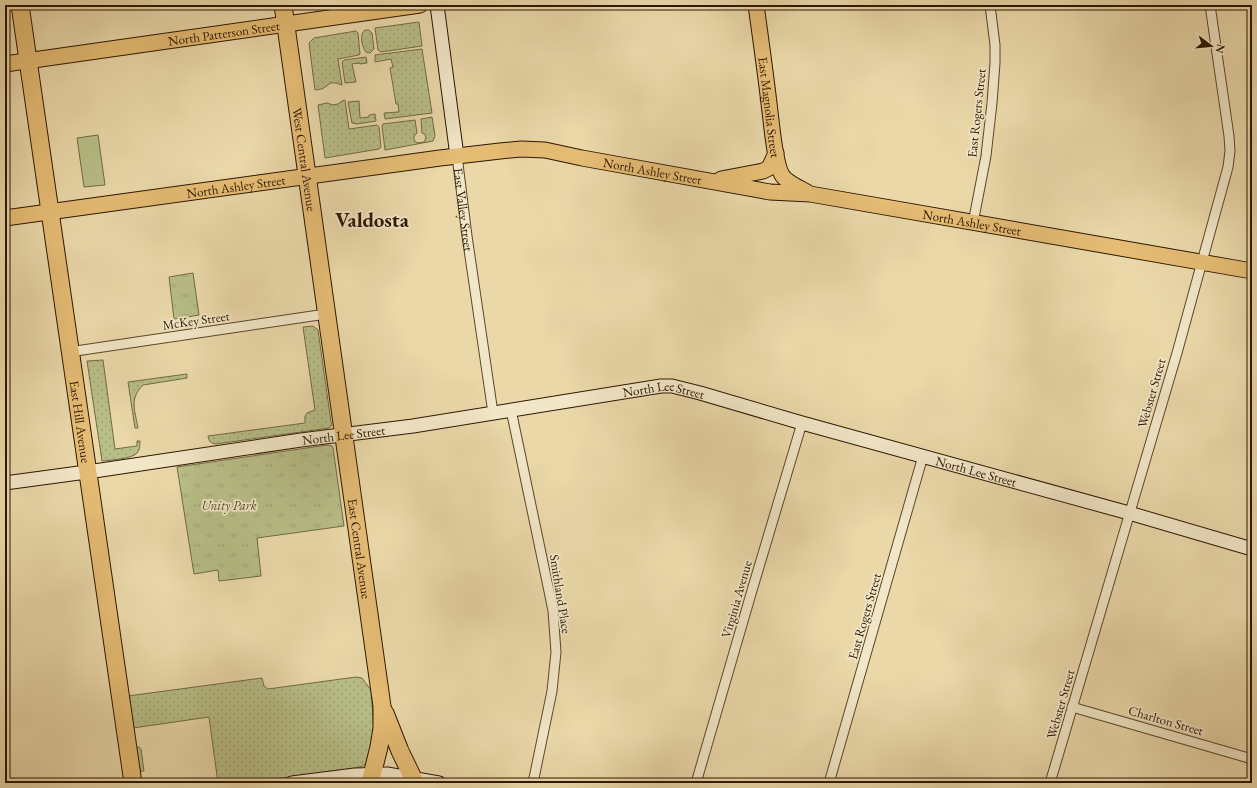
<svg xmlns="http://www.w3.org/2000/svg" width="1257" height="788" font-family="'EB Garamond',serif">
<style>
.grass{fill:url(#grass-dots);stroke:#726a44}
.park{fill:url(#park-tufts);stroke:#726a44}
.garden{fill:#b8be87;stroke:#726a44}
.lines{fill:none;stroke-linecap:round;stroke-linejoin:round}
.street-casing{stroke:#5c462a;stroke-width:11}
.secondary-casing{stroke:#2d1600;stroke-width:15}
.primary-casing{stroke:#2d1600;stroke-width:17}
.highway-casing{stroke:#2d1600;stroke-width:19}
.street{stroke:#f1e6c7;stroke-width:9}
.secondary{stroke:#f1e6c7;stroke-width:13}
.primary{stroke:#e5bc74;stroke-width:15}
.highway{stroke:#e5bc74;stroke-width:17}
.labels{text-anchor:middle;stroke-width:3.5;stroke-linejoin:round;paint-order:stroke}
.street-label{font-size:13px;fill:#2d1600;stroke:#f1e6c7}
.park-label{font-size:13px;font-style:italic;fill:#574828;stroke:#f1e6c7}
.town-label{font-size:21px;font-weight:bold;fill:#2d1600;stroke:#f1e6c7}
</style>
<defs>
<pattern id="grass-dots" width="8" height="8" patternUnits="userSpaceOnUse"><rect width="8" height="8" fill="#b8be87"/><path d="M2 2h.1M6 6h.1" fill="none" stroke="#9ea373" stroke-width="1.8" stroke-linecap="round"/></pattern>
<pattern id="park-tufts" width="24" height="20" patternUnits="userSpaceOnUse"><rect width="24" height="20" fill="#b8be87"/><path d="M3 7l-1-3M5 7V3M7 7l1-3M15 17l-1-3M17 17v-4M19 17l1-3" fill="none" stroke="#9ea373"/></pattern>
</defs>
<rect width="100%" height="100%" fill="#ead8a9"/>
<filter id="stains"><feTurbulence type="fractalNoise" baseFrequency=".005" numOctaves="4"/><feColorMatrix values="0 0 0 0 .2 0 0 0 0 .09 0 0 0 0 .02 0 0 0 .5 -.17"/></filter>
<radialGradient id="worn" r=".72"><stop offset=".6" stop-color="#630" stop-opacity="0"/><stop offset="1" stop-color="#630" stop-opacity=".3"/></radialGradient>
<path class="grass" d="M419,22l3,24 -41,6 -3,-2 -3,-22z
M365,30h4l3,3 2,16 -4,4 -4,-1c-4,-5 -7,-18 -1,-22z
M356,31l2,2 2,21 -1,1 -21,4 4,26c-13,-5 -11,-1 -20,4 -1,0 -6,1 -7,1l-6,-47 5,-5z
M422,49l10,64 -47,6 -1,-6 15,-1 -1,-8h-2l-6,-36 3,-1 -2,-8 -16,3v-7z
M366,57l1,6 -7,1v-1l-8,1 4,18 -11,1 -3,-21 2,-2z
M345,100l4,29 28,-4 2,2 2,20 -2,2 -54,9 -7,-53 9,-2 6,2 5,-1 4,-3z
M359,101l1,17 9,-1v-2l6,-1 1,7 -19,3 -5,-1 -4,-21z
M432,117l3,19 -2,5 -48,9 -3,-24 1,-2 32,-4 2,13 -3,3v4l3,3 7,-1 2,-4 -1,-4 -3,-1 -1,-14z
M313,326l5,4 13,92 1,3 -3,3 -113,16c-5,-1 -7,-2 -8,-8l97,-13v-7l2,-3 8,-3 -12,-83z
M103,360l12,89 22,-3v-5h3c0,4 0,9 -3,12 -5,6 -27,7 -35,8l-15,-100z
M187,374v4l-44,7c-14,14 -8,25 -5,43h-3l-7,-46z
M356,677l6,1 9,12 3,43 -7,29 -4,4 -7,2 -113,15h-25l-9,-66 -76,11 -5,-32 134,-18 2,8 4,3z
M137,747h2l2,2 3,22h-3l-1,-1 -4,-20z"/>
<path class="park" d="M193,273l6,42 -25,4 -5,-42z
M327,445l5,1 1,2 11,78 -87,12 4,38 -42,5 -1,-11 -24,4 -17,-107z"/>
<path class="garden" d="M98,135l7,50 -21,2 -7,-49z"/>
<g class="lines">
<g class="street-casing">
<g id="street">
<path id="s1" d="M457,156l10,80 26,177"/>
<path d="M973,223l13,-67 6,-53 3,-40v-18l-5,-40"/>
<path d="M69,352l257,-38"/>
<path d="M511,410l39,186 3,15 3,41 -4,39 -19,92"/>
<path d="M1072,707l180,52"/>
<path d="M696,783l57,-196 49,-164"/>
<path d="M829,783l94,-327"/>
<path d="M1050,783l127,-430 51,-186 2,-16 -1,-15 -19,-131"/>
</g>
</g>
<g class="secondary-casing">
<g id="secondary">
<path d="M437,5l20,151"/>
<path id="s2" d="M5,483l96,-13 200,-30 112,-14 248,-40h11l28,7 102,30 327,90 123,36"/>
<path d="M292,783l63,-8 32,-1 52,9"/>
</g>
</g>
<g class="primary-casing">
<g id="primary">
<path id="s3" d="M756,5c5,36 10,71 14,107 2,15 5,52 12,63 4,7 19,14 25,17"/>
<path id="s4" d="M5,64l415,-59"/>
<path d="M721,179l42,-8 6,-3 7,-15"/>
<path id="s5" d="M5,218l435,-60 60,-7 21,-2 24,1 37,8 188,34 40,2 442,77"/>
</g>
</g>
<g class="highway-casing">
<g id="highway">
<path id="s6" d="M20,5l113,778"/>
<path id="s7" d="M283,5l99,701v22l-3,19 -9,36"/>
<path d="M385,713l15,38 13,27"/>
</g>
</g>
<use href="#street" class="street"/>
<use href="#secondary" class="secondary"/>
<use href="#primary" class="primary"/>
<use href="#highway" class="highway"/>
</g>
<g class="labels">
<g class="street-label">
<text dy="5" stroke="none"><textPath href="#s4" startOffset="221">North Patterson Street</textPath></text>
<text dy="5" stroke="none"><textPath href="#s3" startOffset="103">East Magnolia Street</textPath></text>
<text transform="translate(976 113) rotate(-84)" y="5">East Rogers Street</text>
<text dy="5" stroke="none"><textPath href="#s7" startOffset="156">West Central Avenue</textPath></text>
<text dy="5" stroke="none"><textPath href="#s5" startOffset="654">North Ashley Street</textPath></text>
<text dy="5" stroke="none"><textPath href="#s5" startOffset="233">North Ashley Street</textPath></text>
<text dy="5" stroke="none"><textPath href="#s1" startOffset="54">East Valley Street</textPath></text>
<text dy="5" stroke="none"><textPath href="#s5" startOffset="978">North Ashley Street</textPath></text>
<text transform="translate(196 320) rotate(-8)" y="5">McKey Street</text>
<text transform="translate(1151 393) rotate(-74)" y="5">Webster Street</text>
<text dy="5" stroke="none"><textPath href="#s2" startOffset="666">North Lee Street</textPath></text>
<text dy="5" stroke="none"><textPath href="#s6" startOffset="421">East Hill Avenue</textPath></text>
<text dy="5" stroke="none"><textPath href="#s2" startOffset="342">North Lee Street</textPath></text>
<text dy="5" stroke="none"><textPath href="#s2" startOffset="990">North Lee Street</textPath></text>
<text dy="5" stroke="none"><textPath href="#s7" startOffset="549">East Central Avenue</textPath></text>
<text transform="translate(561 594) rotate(81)" y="5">Smithland Place</text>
<text transform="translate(736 599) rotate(-74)" y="5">Virginia Avenue</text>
<text transform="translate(864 616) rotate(-74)" y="5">East Rogers Street</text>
<text transform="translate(1060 704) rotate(-74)" y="5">Webster Street</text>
<text transform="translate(1166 720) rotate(16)" y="5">Charlton Street</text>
</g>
<g class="park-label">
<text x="229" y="510">Unity Park</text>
</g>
<g class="town-label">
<text x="372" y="227">Valdosta</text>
</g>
</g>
<rect width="1257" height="788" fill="none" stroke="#ead8a9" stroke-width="20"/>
<rect x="6" y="6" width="1245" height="776" fill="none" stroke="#2d1600" stroke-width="2"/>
<rect x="10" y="10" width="1237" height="768" fill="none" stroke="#2d1600"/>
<g transform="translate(1211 46) rotate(106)" stroke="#f1e6c7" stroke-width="3" paint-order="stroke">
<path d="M0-3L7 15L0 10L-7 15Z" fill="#2d1600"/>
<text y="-6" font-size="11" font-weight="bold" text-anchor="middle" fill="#2d1600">N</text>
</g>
<rect width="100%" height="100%" filter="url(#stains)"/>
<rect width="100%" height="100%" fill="url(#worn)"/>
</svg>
